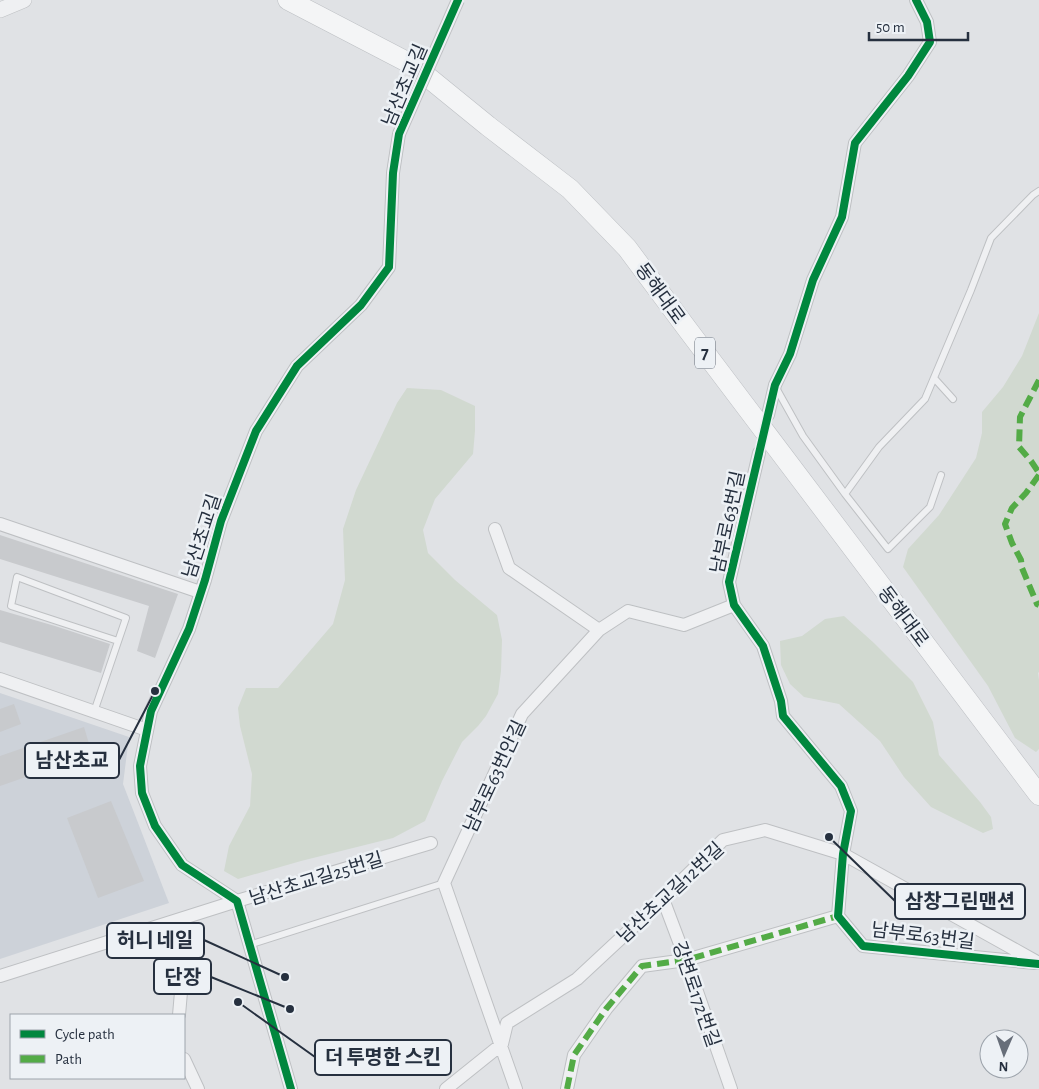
<svg xmlns="http://www.w3.org/2000/svg" width="1039" height="1089" font-family="'Alegreya Sans','Noto Sans KR',sans-serif">
<style>
.built{fill:#cdd2d9}
.green{fill:#d1d9d0}
.building{fill:#c8cacd}
.lines{fill:none;stroke-linecap:round;stroke-linejoin:round}
.service-casing{stroke:#bec0c3;stroke-width:8}
.minor-casing{stroke:#bec0c3;stroke-width:14}
.tertiary-casing{stroke:#bec0c3;stroke-width:16}
.primary-casing{stroke:#bcbfc3;stroke-width:21}
.service{stroke:#eff0f2;stroke-width:6}
.minor{stroke:#eff0f2;stroke-width:12}
.tertiary{stroke:#eff0f2;stroke-width:15}
.primary{stroke:#f4f5f6;stroke-width:20}
.minor-bridge-casing{stroke:#bec0c3;stroke-width:14;stroke-linecap:butt}
.minor-bridge{stroke:#eff0f2;stroke-width:12}
.quiet{stroke:#53ab46;stroke-width:6;stroke-dasharray:12 6;stroke-linecap:butt}
.cycleway-casing{stroke:#edf1f5;stroke-width:11}
.cycleway{stroke:#00873e;stroke-width:8}
.labels{text-anchor:middle;stroke-width:5;stroke-linejoin:round;paint-order:stroke}
.shield{fill:#edf1f5;stroke:#626a76;stroke-width:1}
.shield-label{font-size:18px;font-weight:bold;fill:#26303f}
.street-label{font-size:19px;fill:#26303f;stroke:#edf1f5}
.leader{fill:none;stroke:#26303f;stroke-width:2}
.callout-dot{fill:#26303f;stroke:#edf1f5;stroke-width:2}
.callout{fill:#edf1f5;stroke:#26303f;stroke-width:2}
.callout-label{font-size:20px;text-anchor:middle;font-weight:bold;fill:#26303f}
</style>
<rect width="100%" height="100%" fill="#e0e2e5"/>
<path class="built" d="M0,693l129,44 -6,47 46,119 -169,56z"/>
<path class="green" d="M1039,313v359l-1,1 1,7v69l-3,3 -21,-14 -27,-52 -85,-119 5,-18 31,-34 37,-57 6,-25v-21l21,-25 19,-31z
M407,388l34,2 34,16v25l-2,23 -38,45 -12,31 5,23 27,27 42,35 5,25 -1,31 -3,23 -12,22 -8,10 -16,16 -20,39 -17,40 -32,17 -92,23 -63,18 -14,-8 5,-25 21,-40 2,-32 -12,-48 -2,-18 8,-20h32l55,-64 12,-44 -2,-51 13,-39 41,-87z
M844,616l30,27 39,39 20,40 6,33 41,47 11,15 2,12 -10,4 -52,-26 -27,-30 -24,-36 -41,-37 -35,-7 -14,-13 -9,-19 -1,-24 22,-5 23,-17z"/>
<path class="building" d="M0,535l178,59 -23,64 -18,-7 12,-45 -149,-47z
M0,610l55,16 55,18 -9,29 -101,-31z
M14,704l7,20 -21,8v-23z
M84,727l8,27 -92,32v-30z
M111,801l33,80 -46,17 -31,-80z"/>
<g class="lines">
<g class="service-casing">
<path id="service" d="M934,378l19,21
M775,386l28,50 42,58 34,-47 46,-48 46,-109 20,-52 42,-43 6,-4
M845,494l43,55 42,-42 11,-32
M94,712l32,-94 -109,-41 -6,29 107,35
M249,945l195,-62"/>
</g>
<g class="minor-casing">
<path id="minor" d="M768,415l7,-30 15,-31 23,-74 29,-63 13,-74 53,-67 22,-34 -3,-20 -11,-22
M759,453l-30,129 5,23 29,41 18,55 2,15 58,70 10,25 -8,43 -5,62 25,30 172,17
M0,524l200,68
M495,529l14,39 90,62
M0,679l147,51
M663,899l23,61 45,129
M177,920l6,49 -4,46
M0,976l237,-75 194,-58
M184,1059l14,30
M291,1089l-54,-188 -55,-36 -27,-39 -13,-33 -2,-27 11,-55 38,-82 16,-49 16,-59 35,-90 41,-65 64,-61 28,-38 4,-94 6,-39
M446,1089l56,-45 5,-21 70,-44 86,-80 60,-59 42,-10 78,24 196,109
M516,1089l-72,-206 78,-169 77,-84 29,-19 56,14 50,-20
M567,1089l7,-34 32,-46 36,-43 44,-6 152,-44"/>
</g>
<g class="tertiary-casing">
<path id="tertiary" d="M0,10l24,-10"/>
</g>
<g class="primary-casing">
<path id="primary" d="M288,0l125,65 75,61 82,63 57,59 61,82 351,465"/>
</g>
<use href="#service" class="service"/>
<use href="#minor" class="minor"/>
<use href="#tertiary" class="tertiary"/>
<use href="#primary" class="primary"/>
<g class="minor-bridge-casing">
<path id="minor-bridge" d="M399,134l59,-134"/>
</g>
<use href="#minor-bridge" class="minor-bridge"/>
<path class="quiet" d="M1039,380l-19,37 -1,30 12,14 8,12
M1039,475l-13,18 -14,15 -7,16 7,19 9,17 1,8 15,36 2,1
M567,1089l7,-34 32,-46 36,-43 44,-6 152,-44"/>
<g class="cycleway-casing">
<path id="cycleway" d="M916,0l11,22 3,20 -22,34 -53,67 -13,74 -29,63 -23,74 -15,31 -46,197 5,23 29,41 18,55 2,15 58,70 10,25 -8,43 -5,62 25,30 176,18
M291,1089l-54,-188 -55,-36 -27,-39 -13,-33 -2,-27 11,-55 38,-82 16,-49 16,-59 35,-90 41,-65 64,-61 28,-38 4,-94 6,-39 59,-134"/>
</g>
<use href="#cycleway" class="cycleway"/>
</g>
<g class="labels">
<rect class="shield" x="695" y="337.5" width="20" height="31" rx="4"/>
<g class="shield-label">
<text x="705" y="359">7</text>
</g>
<g class="street-label">
<text transform="translate(404 85) rotate(-67)" y="7">남산초교길</text>
<text transform="translate(661 293) rotate(54)" y="7">동해대로</text>
<text transform="translate(727 522) rotate(-78)" y="7">남부로63번길</text>
<text transform="translate(201 536) rotate(-72)" y="7">남산초교길</text>
<text transform="translate(904 616) rotate(53)" y="7">동해대로</text>
<text transform="translate(494 776) rotate(-65)" y="7">남부로63번안길</text>
<text transform="translate(316 878) rotate(-17)" y="7">남산초교길25번길</text>
<text transform="translate(670 892) rotate(-43)" y="7">남산초교길12번길</text>
<text transform="translate(923 935) rotate(7)" y="7">남부로63번길</text>
<text transform="translate(697 994) rotate(71)" y="7">강변로172번길</text>
</g>
</g>
<path class="leader" d="M155 691L119 760M829 837L895 901M285 977L204 940M290 1009L211 977M238 1002L315 1057"/>
<g class="callout-dot">
<circle cx="155" cy="691" r="5"/>
<circle cx="829" cy="837" r="5"/>
<circle cx="285" cy="977" r="5"/>
<circle cx="290" cy="1009" r="5"/>
<circle cx="238" cy="1002" r="5"/>
</g>
<g class="callout">
<rect x="25" y="743" width="94" height="35" rx="5"/>
<rect x="895" y="884" width="130" height="35" rx="5"/>
<rect x="107" y="923" width="97" height="35" rx="5"/>
<rect x="154" y="959" width="57" height="35" rx="5"/>
<rect x="315" y="1040" width="136" height="35" rx="5"/>
</g>
<g class="callout-label">
<text x="72" y="767">남산초교</text>
<text x="960" y="908">삼창그린맨션</text>
<text x="155" y="947">허니 네일</text>
<text x="183" y="984">단장</text>
<text x="383" y="1064">더 투명한 스킨</text>
</g>
<rect x="10" y="1014" width="175" height="65" fill="#edf1f5" stroke="#9da4ac"/>
<rect x="20" y="1030" width="25" height="8" fill="#00873e" stroke="#9da4ac"/>
<text x="55" y="1039" font-size="15" fill="#26303f">Cycle path</text>
<rect x="20" y="1055" width="25" height="8" fill="#53ab46" stroke="#9da4ac"/>
<text x="55" y="1064" font-size="15" fill="#26303f">Path</text>
<g transform="translate(1004 1054) rotate(182)"><circle r="24" fill="#edf1f5" stroke="#9da4ac"/>
<path d="M0-4L9 19L0 12L-9 19Z" fill="#676e79"/>
<text y="-8" font-size="14" font-weight="bold" text-anchor="middle" fill="#26303f">N</text>
</g>
<path d="M869 32v8h99v-8" fill="none" stroke="#26303f" stroke-width="2.5"/>
<text x="876" y="32" font-size="15" fill="#26303f" stroke="#edf1f5" stroke-width="4" paint-order="stroke">50 m</text>
</svg>
